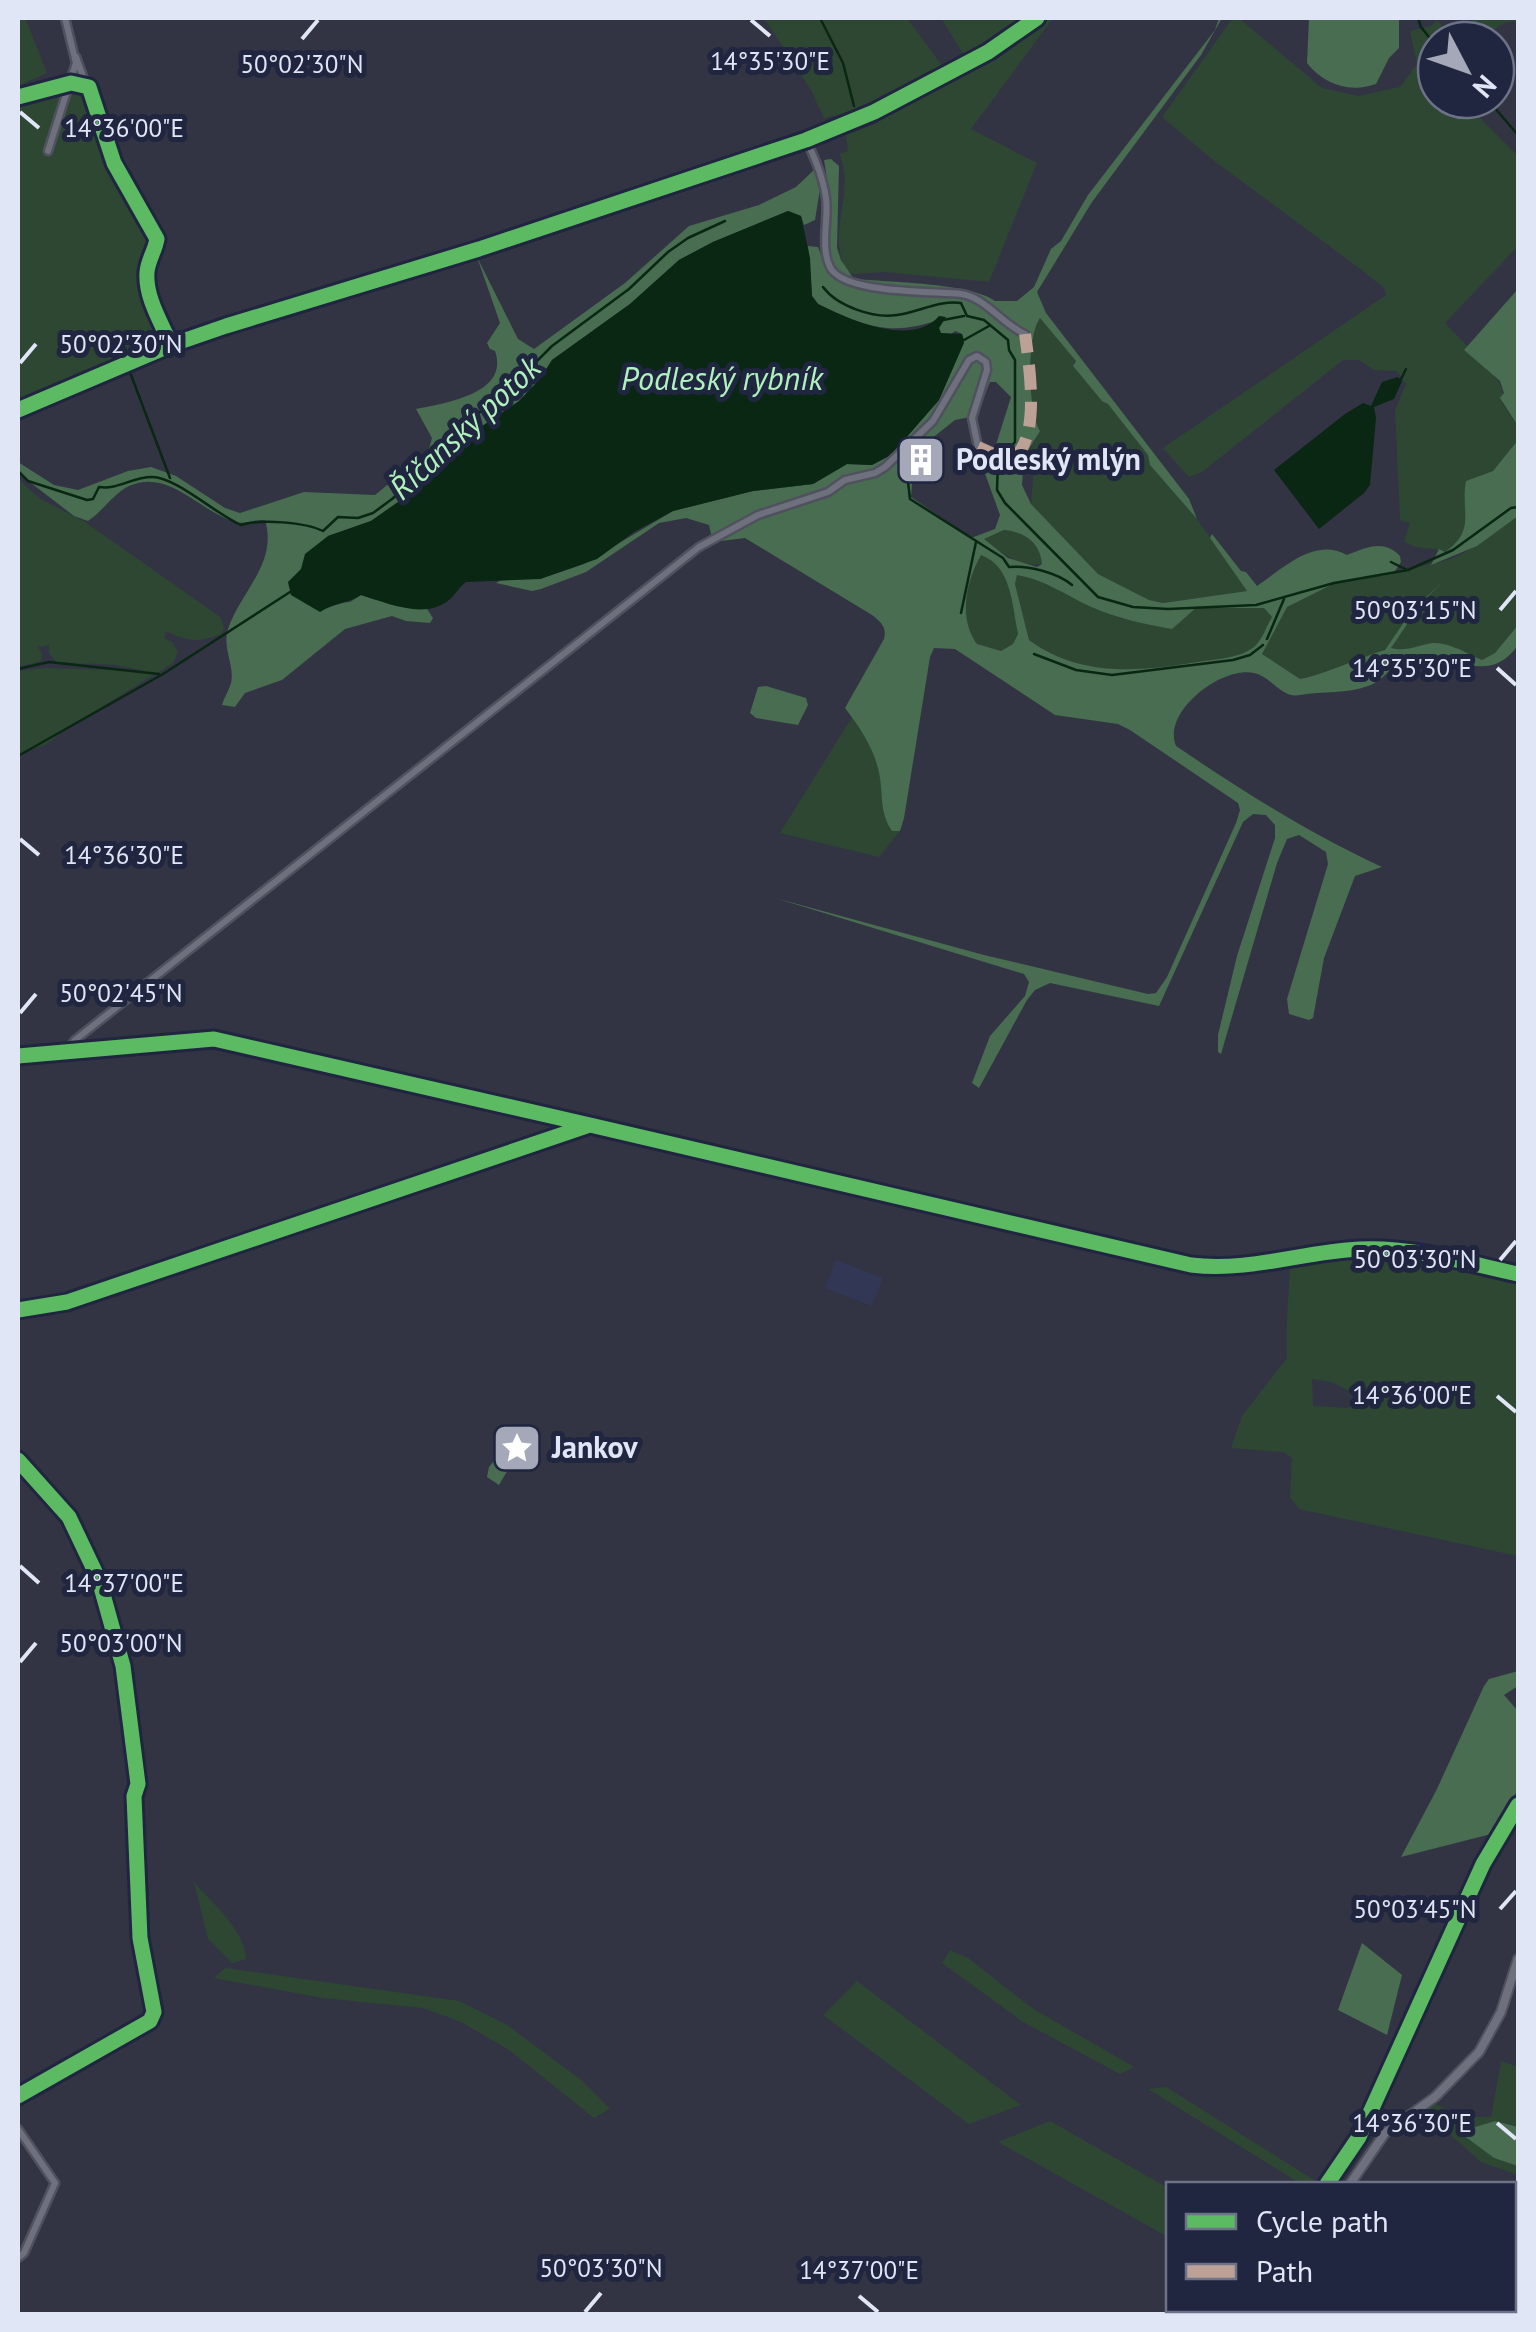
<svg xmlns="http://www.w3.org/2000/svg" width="1536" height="2332" font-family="'PT Sans',sans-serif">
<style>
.built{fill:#313755}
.green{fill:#2d4733;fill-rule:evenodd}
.forest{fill:#486d51;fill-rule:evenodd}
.water{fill:#092712}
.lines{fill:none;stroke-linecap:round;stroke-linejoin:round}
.stream{stroke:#092712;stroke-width:2.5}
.minor-casing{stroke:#50515e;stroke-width:11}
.tertiary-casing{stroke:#50515e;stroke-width:12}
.minor{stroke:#6e707e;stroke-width:6}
.tertiary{stroke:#6e707e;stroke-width:8}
.quiet{stroke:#bda197;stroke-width:12;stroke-dasharray:25 12;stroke-linecap:butt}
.cycleway-casing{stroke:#202540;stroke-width:21}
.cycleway{stroke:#5cba63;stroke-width:15}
.ticks{fill:none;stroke:#e1e6f7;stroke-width:4}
.labels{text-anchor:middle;stroke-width:10;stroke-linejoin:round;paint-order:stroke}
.poi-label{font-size:30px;font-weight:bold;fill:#e1e6f7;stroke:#202540;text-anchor:start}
.water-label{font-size:32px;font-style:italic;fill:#b0f3ba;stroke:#202540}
.ticks-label{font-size:25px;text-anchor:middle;fill:#e1e6f7;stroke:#202540;stroke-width:10;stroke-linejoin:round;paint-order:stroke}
</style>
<rect width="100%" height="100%" fill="#323443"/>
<path class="built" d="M836,1260l47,18 -11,28 -47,-18z"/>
<path class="green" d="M18,18h7l22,55 -29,13z
M764,18h143l36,49 -62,29 -18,13 -39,9 -13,-28z
M941,18h84l-59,40z
M1041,18h12l-82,111 66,34 -48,119 -104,-10 -31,2 -7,-3c-22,-38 10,-80 -8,-117l9,-3 -2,-16 32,-12v-7l41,-19 -3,-4 90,-47z
M1233,18l8,2 81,68 36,8 42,-9 17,-23 -7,-33 21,-5 6,-6 16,16 5,1 17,-19h43v4c-14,-3 -25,7 -33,18h-49v60h31l11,16 40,40v90l-73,77 23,24 -3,4c16,14 43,28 37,52l16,23v14l-25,31 -27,10c-6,29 11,49 -21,71 -15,-6 -28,-1 -41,-11l6,-18 -10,-3 -5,-109 11,-27 -9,-13 -23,-1 -15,-10h-16l-141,112 -13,5 -26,-29 223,-153 -2,-7 -25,-20 -146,-108 -51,-43z
M62,87l24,2 35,99 30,47 -8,36 1,22 22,49 -148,64v-303z
M1040,318h3l33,43 -3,5 29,35 6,2 40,52 2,10 47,54 50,72 -84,12 -14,-3 -51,-26 -67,-70 3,-40 -10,-5 16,-28c-12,-20 -14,-93 0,-113z
M18,479l21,19 46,24 124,87 11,8 4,10 -2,6c-20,11 -37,8 -56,-2l-2,7 8,4 6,10 -5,11 -101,62 -27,20 -27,9v-83l27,-3 101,3 -31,-6 -59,-3 -7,-9v-8l-11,2 4,7 -1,7 -23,6z
M1518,516v109l-23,28 -13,7 -39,-16 -38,7 -14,-3 14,-26c-6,7 -12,21 -19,27 -7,6 -75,28 -86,30l-38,-25c6,-15 14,-37 26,-48 33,-29 120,-33 165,-48 25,-9 42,-31 65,-42z
M1005,530c20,2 35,13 37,34 -23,3 -40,-11 -59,-25z
M981,554c31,12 31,52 37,81l-5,9 -12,7 -25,-7c-18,-26 -10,-62 5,-90z
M1017,574l43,14 29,18 34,13 49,9 24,-20h68l8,9c-5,9 -9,21 -16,28 -12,12 -36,14 -52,16 -62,10 -121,18 -175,-21l-14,-56z
M852,717c13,17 24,36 28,59 4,21 -1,36 12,55h8l-21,26 -99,-24z
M1339,1255l67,3 112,21v277l-219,-47 -9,-12 2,-39 -9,-6 -52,-4 11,-32 45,-58c-2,-31 2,-61 3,-92zM1312,1379l20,3 29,15 -13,11 -35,-2z
M194,1882c18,21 51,48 52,77l-14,4 -24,-24z
M950,1950l18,8 64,50 102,59 -14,7 -97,-52 -81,-59z
M225,1968l234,33 48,24 73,54 30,30 -16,9 -85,-68 -48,-28 -38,-14 -100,-10 -109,-20z
M857,1981l164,124 -52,19 -146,-109z
M1501,2061l17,6v60l-23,-6 -35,11 34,26 24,8v9l-37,-13 -57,-51 11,-7 30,13h26z
M1166,2087l148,93 -4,4h-9l-153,-95z
M1050,2121l118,67v49l-170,-95z"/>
<path class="forest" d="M1219,18h3l-21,37 -109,147 -55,90 9,21 143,186 8,20 -47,-54 -2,-10 -40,-51 -6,-3 -29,-35 3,-5 -36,-43c-14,20 -12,93 0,113l-16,26 -2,28 9,19 67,70 51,26 14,3 84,-12 -37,-53 2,-4 29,37 5,1 11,14c27,-18 57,-49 90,-31 20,-8 37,-16 53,1l1,6 -8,12 -56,8 -50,25 -25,47 38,25c25,-5 59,-21 85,-29l28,-41 32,-29 -23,22 -31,46c17,4 26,-3 42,-5 16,-1 35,11 49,17l13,-7 23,-28v20c-32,46 -69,1 -112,15 -15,4 -22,21 -38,26 -21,8 -45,5 -68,9 -18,4 -28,-18 -46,-22 -33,-7 -92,39 -78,73 68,46 131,86 206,121l-27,9 -31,82 -11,60 -4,2 -20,-6 -2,-15 41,-135 -2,-12 -27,-17 -12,4 -10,24 -56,191 -3,-2v-17l19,-79 38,-118v-13l-9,-10 -13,-1 -10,8 -84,184 -109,-23 -15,7 -8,10 -48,88 -7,-5 18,-47 35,-40 4,-14 -5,-8 -249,-76 209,57 164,39 8,-1 11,-16 69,-154 4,-13 -2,-7 -108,-73 -12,-6 -63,-9 -100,-66 -21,-1 -4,9 -26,161 -4,13h-8c-12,-18 -9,-32 -12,-53 -4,-27 -19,-49 -35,-70l39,-69c3,-12 -3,-17 -12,-24l-127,-77 -24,3 -10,-7 -2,-9 -23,-7 -27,5 -73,49 -45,17 -9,2 -36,-8 7,-4h37l44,-15 89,-53 80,-20 60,-7 34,-20 25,1 19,-10 48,-55 25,-60 -2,-6 -7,-3 -6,5 -9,-3 -1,-5 6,-10c-54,19 -77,10 -127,-14l-6,-8 -4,-50 10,1 3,8 8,-3 1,-54 -6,-38 7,-1 8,7 -2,82 4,12 13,19c34,3 117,4 141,22h22l17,-14 17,-38 10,-8 27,-46 127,-165zM990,382h6l15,15 -18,57 -3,2 -7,-4 -4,5 21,58 -5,14 -24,9 -60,-41 1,-14 -8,-18 3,-7 48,-38 15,-3 11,-13zM1004,530c21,2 36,13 38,34l-5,3 -29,-9 -24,-19zM981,555c31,11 31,51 37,79l-5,10 -12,7 -24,-7c-19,-26 -11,-62 4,-89zM1017,575c28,5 47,19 72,31 27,12 54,18 83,23l24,-21h68l8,9c-5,8 -9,21 -16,28 -12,12 -36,14 -52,16 -62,10 -121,18 -175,-21l-14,-56z
M1309,18h90v30l-10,10 -13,26c-26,9 -52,1 -69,-21z
M816,168l5,15 -6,37 -11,5 -3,-9 -13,-5 -75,31 -34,18 -49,44 -78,56 -12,19 -21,22 -44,30 -26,29 -38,33 -40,28 -43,15 6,67 16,-1 11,-7 33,10 33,4 6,9 -3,5 -24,-2 -14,-5 -47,13 -63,51 -37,13 -10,14 -13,-2c2,-7 7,-15 9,-22 4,-17 -9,-35 -3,-54 13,-38 50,-66 37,-109 -11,-1 -20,5 -30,2 -36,-11 -66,-54 -106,-36 -16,8 -26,25 -41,35l-14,-5 -56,-43v-11l36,23 24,5 50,-19 23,-4 25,9 49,32 15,5 64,-21 71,3 53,-43 4,-14 -16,-29c28,-6 94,-15 79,-58l-5,-2 -3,-6 13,-20 -23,-66 41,82 16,10 91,-66 64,-57 70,-21 37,-18z
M1518,289v137l-18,-28 4,-5 -4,-12 -36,-31z
M1518,440v76l-41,30 -46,19 8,-16 6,3c32,-22 15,-42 21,-71l27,-10z
M766,686l40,12 2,7 -10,20 -42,-7 -6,-5 8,-26z
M509,1442l11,7 -21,36 -12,-8 2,-10z
M1518,1671v15l-14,9 14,16v78l-23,44 -94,24 36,-68 47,-103 5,-7z
M1362,1943l40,32 -15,60 -49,-25z
M1495,2121l23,6v39l-24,-8 -35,-26z"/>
<path class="water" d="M788,211l13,5 9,42 2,38 6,8c30,15 93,44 121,12l7,1 -7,11 2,5 21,1 2,9 -25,57 -48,55 -19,10 -25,-1 -34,20 -60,7 -80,20 -39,21 -37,27 -57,20 -74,3c-7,5 -10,12 -17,18 -24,20 -62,3 -88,-5 -14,9 -27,8 -41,17l-29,-17 -3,-13 13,-13 4,-15 23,-18 43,-15 40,-28 38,-33 26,-29 44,-30 21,-22 12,-19 78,-56 49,-44 34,-18z
M1398,377l4,4 -8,18 -20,8 2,11 -6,67 -6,8 -45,36 -45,-59 71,-56 18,-11 8,3 11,-24z"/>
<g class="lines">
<path class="stream" d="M820,18l23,45 11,43
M1418,18l3,9 15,19
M1488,100l30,35
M823,287c14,19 51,32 74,28 22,-3 42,-15 64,-12l6,13 17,4 24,20 1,10 6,10v82l-17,20 -1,28 8,13 93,94 35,10 35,2 88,-4 78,-22 74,-13 45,-20 58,-42 7,-1
M943,320l21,-4
M964,340l25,-14
M128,367l42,111
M1401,379l5,-10
M900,470l8,12 2,17 93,59 6,9c19,-2 49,6 63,18
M18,471l10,10 59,19 6,-1 6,-12c19,3 33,-10 53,-10 24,0 65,38 89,48 20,-6 64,-3 82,6l15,-14 20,1 15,-5 19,-14 49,-42 22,-32 43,-33 46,-46 77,-57 39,-37 20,-14 37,-17
M1391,562l16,8
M961,613l15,-71
M1267,639l17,-40
M1034,654l42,16 36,5 121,-15 17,-5 13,-10
M18,669l31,-7 110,12
M18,756l145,-82 127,-82"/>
<g class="minor-casing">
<path id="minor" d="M76,57l38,106 43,76c-2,12 -9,21 -10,33 -2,25 14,50 24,73
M806,140c9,18 17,37 20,58 3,21 -6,49 4,69 13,27 102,24 131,27 24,3 42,31 64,40
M48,151l28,-88 -11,-45
M18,410l153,-65 55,-19 253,-77 327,-109 68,-28 114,-60 49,-34
M66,1052l9,-12 624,-493 59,-32 70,-23 17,-12 30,-7 10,-6 48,-46 36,-61 8,-4 9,6 1,8 -15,48 6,29
M18,1056l196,-17 374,85
M18,1310l49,-8 523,-177 601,140c58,7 111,-13 168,-16 53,-3 108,14 159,25
M18,2129l37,54 -31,70 -6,5"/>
</g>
<g class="tertiary-casing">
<path id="tertiary" d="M1350,2184l35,-51 50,-36 44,-45 22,-40 17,-53
M1210,2314l4,-4"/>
</g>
<use href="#minor" class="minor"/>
<use href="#tertiary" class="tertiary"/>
<path class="quiet" d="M978,447l29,13c36,-10 22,-96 18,-126"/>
<g class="cycleway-casing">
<path id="cycleway" d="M18,97l53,-14 18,4 25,76 43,76c-2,12 -9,21 -10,33 -2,25 14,50 24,73
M18,410l153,-65 55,-19 253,-77 327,-109 68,-28 114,-60 49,-34
M18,1056l196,-17 376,86
M18,1310l49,-8 523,-177 601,140c58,7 111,-13 168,-16 53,-3 108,14 159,25
M18,1460l51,57 30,63 24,86 15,118 -4,12 6,142 14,74 -4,9 -132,75
M1327,2184l32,-47 124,-273 35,-59"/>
</g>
<use href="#cycleway" class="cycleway"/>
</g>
<path class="ticks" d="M751,20l19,16M302,39l16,-19M20,112l19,16M20,363l16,-19M1500,610l16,-19M1497,668l19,17M20,839l19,16M20,1013l16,-19M1500,1260l16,-19M1497,1396l19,16M20,1566l19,17M20,1662l16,-19M1500,1909l16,-18M1497,2123l19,16M859,2296l19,16M585,2312l16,-19"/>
<defs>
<g id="building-square" transform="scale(2.5)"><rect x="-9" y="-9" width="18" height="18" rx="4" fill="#a4a8b8" stroke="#202540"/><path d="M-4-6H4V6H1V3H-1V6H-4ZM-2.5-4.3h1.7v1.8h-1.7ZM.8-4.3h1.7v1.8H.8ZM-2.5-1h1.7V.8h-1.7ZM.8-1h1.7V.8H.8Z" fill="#fff"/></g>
<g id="sight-square" transform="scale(2.5)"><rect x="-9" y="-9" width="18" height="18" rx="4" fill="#a4a8b8" stroke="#202540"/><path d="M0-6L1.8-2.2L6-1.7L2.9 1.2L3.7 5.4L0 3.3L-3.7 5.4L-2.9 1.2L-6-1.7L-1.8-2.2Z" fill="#fff"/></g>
</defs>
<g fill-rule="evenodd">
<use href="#building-square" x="921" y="460"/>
<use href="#sight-square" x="517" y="1448"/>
</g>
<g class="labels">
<g class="poi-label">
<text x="956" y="470">Podleský mlýn</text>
<text x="552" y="1458">Jankov</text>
</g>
<g class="water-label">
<text x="722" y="390">Podleský rybník</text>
<text transform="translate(465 428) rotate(-43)" y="11">Říčanský potok</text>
</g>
</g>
<g class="ticks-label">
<text x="770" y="70">14°35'30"E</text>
<text x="302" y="73">50°02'30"N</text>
<text x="124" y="137">14°36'00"E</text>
<text x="121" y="353">50°02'30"N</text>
<text x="1415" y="619">50°03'15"N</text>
<text x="1412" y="677">14°35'30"E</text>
<text x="124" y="864">14°36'30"E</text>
<text x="121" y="1002">50°02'45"N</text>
<text x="1415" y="1268">50°03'30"N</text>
<text x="1412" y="1404">14°36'00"E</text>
<text x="124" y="1592">14°37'00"E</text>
<text x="121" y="1652">50°03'00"N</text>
<text x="1415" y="1918">50°03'45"N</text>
<text x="1412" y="2132">14°36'30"E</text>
<text x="601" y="2277">50°03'30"N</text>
<text x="859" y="2279">14°37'00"E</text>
</g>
<rect width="1536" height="2332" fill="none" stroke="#e1e6f7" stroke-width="40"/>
<rect x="1166" y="2182" width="350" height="130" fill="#202540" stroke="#6d7289" stroke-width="2.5"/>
<rect x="1186" y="2214" width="50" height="15" fill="#5cba63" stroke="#6d7289" stroke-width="2.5"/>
<text x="1256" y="2232" font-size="30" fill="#e1e6f7">Cycle path</text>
<rect x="1186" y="2264" width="50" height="15" fill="#bda197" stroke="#6d7289" stroke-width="2.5"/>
<text x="1256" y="2282" font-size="30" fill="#e1e6f7">Path</text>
<g transform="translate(1466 70) rotate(131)"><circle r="48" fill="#202540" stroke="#6d7289" stroke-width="2.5"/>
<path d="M0-8L18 38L0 25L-18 38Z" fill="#a4a8b8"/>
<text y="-15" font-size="28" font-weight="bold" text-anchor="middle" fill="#e1e6f7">N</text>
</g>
</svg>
